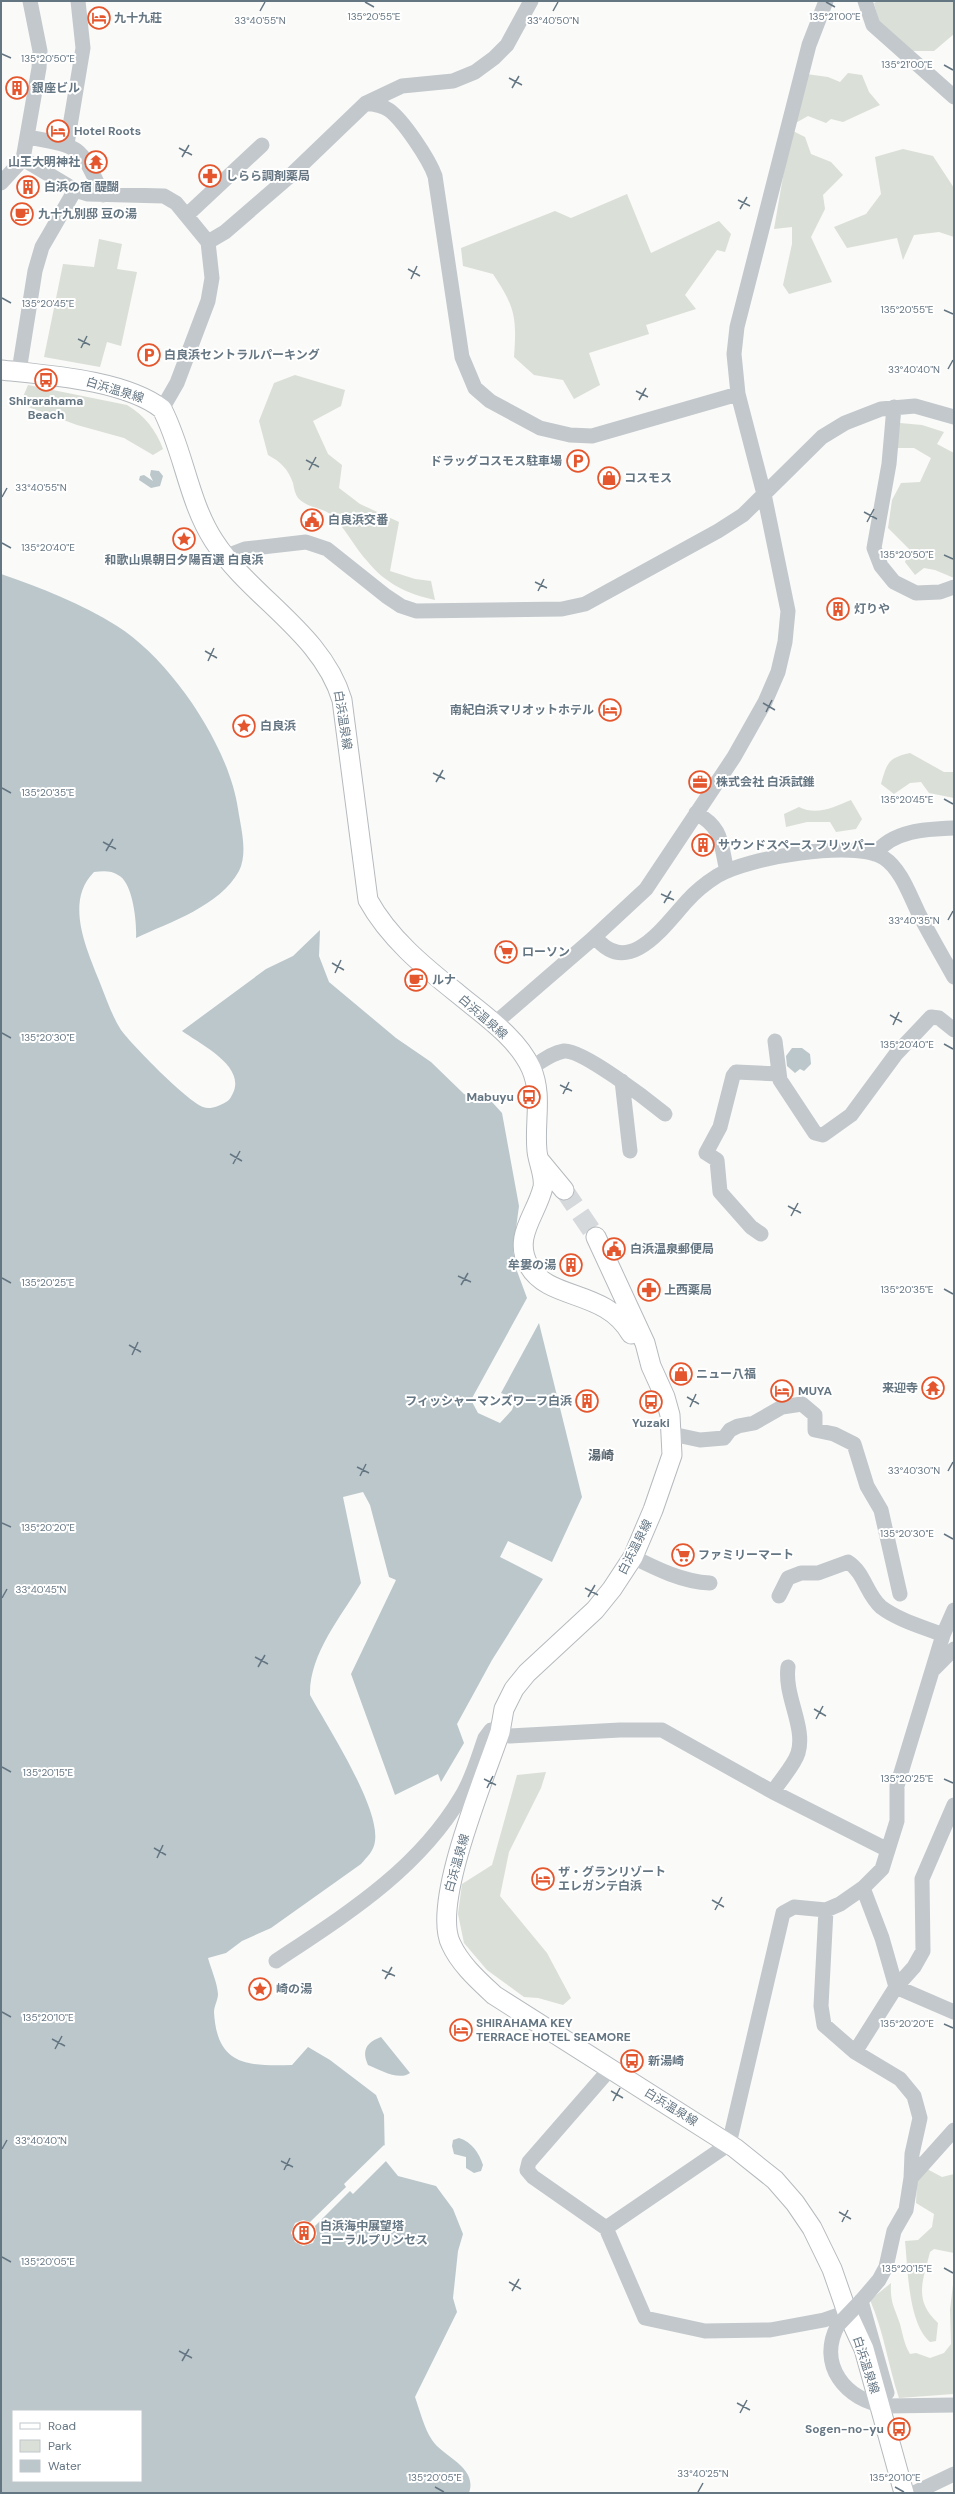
<svg xmlns="http://www.w3.org/2000/svg" width="955" height="2494" font-family="'DM Sans','Noto Sans JP',sans-serif">
<style>
.green{fill:#dadfd7}
.water{fill:#bbc7cb;fill-rule:evenodd}
.pier{fill:#fafaf8}
.lines{fill:none;stroke-linecap:round;stroke-linejoin:round}
.major-tunnel{stroke:#d5d9db;stroke-width:19;stroke-dasharray:19 10;stroke-linecap:butt}
.major-casing{stroke:#b5babe;stroke-width:21}
.minor{stroke:#c3c8cc;stroke-width:15}
.major{stroke:#fff;stroke-width:19}
.minor-bridge{stroke:#c3c8cc;stroke-width:15}
.ticks{fill:none;stroke:#657683;stroke-width:1.5}
.labels{text-anchor:middle;stroke-width:4;stroke-linejoin:round;paint-order:stroke}
.poi-label{font-size:12px;font-weight:bold;fill:#657683;stroke:#fff;text-anchor:start}
.street-label{font-size:12px;fill:#657683;stroke:#fff}
.neighbourhood-label{font-size:13px;font-weight:bold;fill:#57646e;stroke:#fff}
.ticks-label{font-size:10px;text-anchor:middle;fill:#657683;stroke:#fff;stroke-width:4;stroke-linejoin:round;paint-order:stroke}
</style>
<rect width="100%" height="100%" fill="#fafaf8"/>
<path class="green" d="M878,1h76v33l-20,17h-23l-32,-29 -5,-19z
M848,73l14,2 7,17 11,13 -37,17 -12,-3 -5,4 -18,-7 -16,9 14,-51 22,3 12,5z
M791,130l14,7 6,17 20,8 12,13 -20,20 2,14 -14,28 21,45 -43,12 -6,-9 9,-41v-17l-18,2z
M903,149l30,7 21,32v49l-15,-5 -25,3 -11,25 -6,-22 -50,10 -13,-21 32,-13 15,-20 -6,-37z
M627,194l24,59 68,-32 12,13 -6,18 -8,-2 -32,45 11,14 -50,16 3,9 -60,19 11,32 -26,14 -11,-19 -29,-5 -20,-18c3,-40 1,-50 -21,-83l-30,-8 -2,-18 94,-37 16,7z
M99,239l23,5 -5,25 20,3 -16,74 -14,-4 -7,25 -56,-10 19,-93 31,3z
M295,375l50,15 -4,16 -28,15 15,33 14,11 -3,23 21,16 39,18 -9,49 25,8 16,2 4,19c-27,-6 -49,-16 -67,-38 -14,-15 -22,-34 -38,-48 -9,-7 -23,-6 -32,-16 -3,-4 -4,-10 -5,-15 -5,-14 -12,-21 -25,-28l-9,-34 15,-38z
M28,385l99,20c18,11 29,25 36,44l-10,6 -29,-17 -47,-13 -57,-21z
M900,423l22,2 22,7 -7,12 17,9v125l-19,-8 -11,-2 -9,7 -10,-13 5,-12 -22,-22 4,-28 9,-17 19,-1 11,-24 -17,-10h-19z
M910,753l34,19h10v26l-25,-5 -8,-11 -11,1 -16,11 -13,-10c6,-21 7,-26 29,-31z
M851,800l11,19 -6,10 -20,3 -6,-10h-23l-21,5 -2,-13 15,-7c18,9 35,0 52,-7z
M546,1772l-5,16 -32,64 -9,44 47,57 24,45 -8,7 -25,-7 -14,-1 -37,-27 -23,-27 -6,-29 4,-30 30,-19 25,-90z
M927,2169l15,8 12,-3v79l-20,-4 -4,3c-7,29 -17,48 8,71l-2,18 -6,1c-22,-19 -22,-73 -25,-101l13,-1 14,-13 2,-13 -18,-11 1,-22z
M954,2276v118l-55,4c-11,-33 -15,-66 -29,-98l21,-17c-1,20 3,23 9,41 3,11 4,20 10,30l6,-1 14,5 14,-5 7,-9 -1,-34z"/>
<path class="water" d="M151,470l8,1 4,5 -3,10 -9,2 -12,-8 1,-4 4,-1 9,6 -3,-6z
M1,574c40,14 80,29 116,52 54,34 112,120 121,183 3,19 10,44 1,62 -19,35 -69,51 -103,67 1,-15 -3,-56 -18,-63 -7,-5 -16,-4 -24,-3 -30,30 -7,78 6,111 6,15 12,33 21,47 11,15 66,71 82,77 7,3 16,-1 23,-5 4,-2 5,-5 7,-9 13,-27 -33,-49 -51,-62l84,-62 27,-13 27,-26 -1,26 10,26 67,56 35,24 33,32 28,8 10,11 17,93 -6,45 4,20 10,27 -56,102 7,13 22,10 12,-13 4,-11 -15,-6 38,-70 43,174 -30,65 -44,-21 -8,16 43,22 -51,81 -35,64 7,19 -23,39 -3,-8 -43,21 -44,-121 45,-94 -7,-3 -19,-72 -7,-13 -20,5 18,86c-20,34 -52,71 -51,112 17,31 70,112 65,146 -1,10 -8,16 -14,23l-90,64 -29,13 -16,12 -18,5c3,11 9,24 10,36 0,6 -4,12 -4,18 3,54 33,54 78,53l16,-18 22,13 46,35 8,20 1,45 13,16 38,10 17,23 10,25 -5,17 -5,47 4,14 -42,85c5,14 9,31 17,43 11,17 46,27 37,53h-468zM13,2411h128v70h-128z
M792,1048h10l8,6 1,10 -7,7 -4,-2 -5,4 -8,-7 -1,-10z
M381,2037l29,36c-11,8 -30,-3 -42,-8 -7,-15 -1,-23 13,-28z
M459,2138c13,4 20,15 24,27l-2,6 -7,2 -8,-5v-11l-12,-3 -2,-8 1,-6z"/>
<path class="pier" d="M384,2145l3,2v13l-34,34 -3,-3 -35,35 2,8 -4,9 -10,3 -8,-4 -4,-9 4,-10 8,-3 7,2 36,-35 -2,-3z"/>
<g class="lines">
<path class="major-tunnel" d="M564,1190l32,47"/>
<g class="major-casing">
<path id="major" d="M1,370c46,5 124,10 161,39 22,42 26,92 52,132 37,57 108,92 128,159l26,200c21,38 55,66 89,93 25,21 60,44 74,75 12,27 3,54 6,83 1,11 8,25 6,36 -6,27 -31,50 -14,79 20,35 77,23 102,68
M540,1161l24,29
M596,1237l49,106 6,23 14,31 5,18 2,40 -19,55 -20,47 -21,32 -17,21 -68,63 -13,16 -10,20 -4,23c-15,45 -69,172 -49,212 9,20 27,36 43,51l241,153 40,32 20,23 17,25 20,41 15,43 17,37 40,144"/>
</g>
<path class="minor" d="M865,1l8,24 81,72
M366,103c8,1 16,2 23,7 14,10 40,49 46,66l27,181 13,31 15,13 50,27 30,7 22,1 146,-42
M28,137c55,10 51,8 75,58
M67,144l16,-96 -5,-47
M23,159l52,31 13,4 76,2 12,7 32,39 4,36 -4,23 -31,82 -15,26
M1,183l22,-24 16,-91 1,-17 -10,-50
M187,215l75,-70
M208,242l17,-10 66,-57 75,-72 36,-17 51,-5 22,-9 19,-14 13,-13 24,-44
M19,371l16,-100 7,-24 33,-57
M894,407l-5,57 -15,84 7,18 13,16 22,11 24,-1 14,-5
M224,557l21,-8 61,-7 21,7 59,47 15,10 15,5 146,-2 23,-5 133,-73 25,-16 79,-78 23,-14 36,-14 34,-3 39,11
M696,813c27,15 24,29 31,58
M875,854c18,-24 52,-25 79,-26
M595,937c34,42 69,-11 92,-36 8,-9 19,-18 30,-25 28,-18 138,-37 167,-18 17,11 26,38 35,56 11,21 23,42 35,63
M494,1024l96,-83 56,-52 88,-132 31,-55 13,-30 7,-30 3,-31 -24,-117 -26,-100 -4,-40 3,-27 72,-282 17,-44
M775,1041l5,39 35,53 8,2 28,-20 45,-61 35,-37 8,1 15,12
M531,1068c10,-6 20,-15 33,-17 18,-2 85,50 101,63
M622,1081l8,70
M761,1234l-10,-7 -31,-35 -3,-32 -11,-7 14,-26 13,-51 3,-4 43,2
M672,1434l28,6 24,-2 6,-8 8,-4 16,-3 28,-16 20,-3 13,11v15l19,4 20,10 13,42 14,24 19,84
M633,1557c24,12 50,25 77,26
M779,1596l9,-18 13,-5h17l30,-11c17,11 18,32 33,45 17,13 42,20 62,28
M934,1669l20,-20
M773,1792c7,-12 21,-26 25,-39 8,-26 -14,-57 -10,-86
M863,1888l19,50 14,49
M826,1910l-5,96 3,19 31,27 45,27 14,17 6,22 -8,36 -1,24 -5,32 -12,21 -8,36 -7,13 -18,21 26,92 -9,8
M276,1961c69,-46 141,-90 185,-164 11,-17 17,-39 24,-59l6,-8 19,6 110,-6h42l111,62 115,58
M896,1987l58,25
M855,2052l41,-65 18,-20 9,-16 -1,-72 32,-74
M610,2069l-81,93 -2,8 6,7 73,51 39,90 60,13 65,-1 54,-10 23,-8
M911,2178l43,-48
M606,2228l123,-84 54,-231 11,-6 32,3 14,-6 23,-16 19,-19 15,-48v-35l46,-151 11,-25
M838,2325c-21,39 7,76 49,81l67,-1
M914,2493l40,-19"/>
<use href="#major" class="major"/>
<path class="minor-bridge" d="M838,2325l23,-24"/>
</g>
<path class="ticks" d="M365,2l9,5M826,2l9,5M260,11l5,-9M553,11l5,-9M2,54l9,4M944,65l9,5M509,78l13,7M512,88l7,-12M179,148l13,7M182,157l7,-12M738,200l12,6M740,209l7,-12M408,269l12,7M411,279l6,-13M2,298l9,5M944,310l9,4M78,339l12,6M81,348l6,-12M948,369l5,-9M636,391l12,6M639,400l7,-12M306,460l13,7M309,470l7,-13M2,497l5,-9M864,512l13,7M867,522l7,-13M2,543l9,5M944,555l9,4M535,582l12,6M538,591l6,-12M205,651l12,7M208,661l6,-13M763,703l12,7M766,712l6,-12M433,773l12,6M436,782l7,-12M2,788l9,5M944,799l9,5M103,842l13,7M106,851l7,-12M661,894l13,6M664,903l7,-12M948,920l5,-9M332,963l12,7M335,973l6,-13M890,1015l12,7M893,1025l6,-13M2,1033l9,5M944,1044l9,5M560,1085l12,6M563,1094l6,-12M230,1154l12,7M233,1164l7,-13M788,1206l13,7M791,1216l7,-13M458,1276l13,6M2,1278l9,5M461,1285l7,-12M944,1289l9,5M129,1345l12,7M132,1355l6,-13M687,1397l12,7M690,1407l6,-13M357,1467l12,6M948,1471l5,-9M360,1476l6,-12M2,1523l9,4M944,1534l9,5M585,1588l13,7M588,1597l7,-12M2,1598l5,-9M255,1657l13,7M258,1667l7,-12M814,1709l12,7M816,1719l7,-13M2,1767l9,5M484,1779l12,6M944,1779l9,4M487,1788l6,-12M154,1848l12,7M157,1858l6,-13M712,1900l12,7M715,1910l7,-13M382,1970l13,6M385,1979l7,-12M2,2012l9,5M944,2024l9,4M52,2039l13,7M55,2049l7,-13M611,2091l12,7M613,2101l7,-13M2,2149l5,-9M281,2161l12,6M284,2170l6,-12M839,2212l12,7M842,2222l6,-12M2,2257l9,5M944,2268l9,5M509,2282l12,7M512,2291l7,-12M179,2351l13,7M182,2361l7,-12M737,2403l13,7M740,2413l7,-13M435,2487l9,5M895,2487l9,5M698,2492l5,-9"/>
<defs>
<g id="hotel-ring" transform="scale(1.15)"><circle r="9.5" fill="#fff" stroke="#e4572e" stroke-width="1.5"/><path d="M-6-4.5h1.5V1H6V5H4.5V3h-9V5H-6ZM-4 0a1.8 1.8 0 1 1 3.6 0ZM.5 0V-2.5h3Q6-2.5 6 0Z" fill="#e4572e"/></g>
<g id="building-ring" transform="scale(1.15)"><circle r="9.5" fill="#fff" stroke="#e4572e" stroke-width="1.5"/><path d="M-4-6H4V6H1V3H-1V6H-4ZM-2.5-4.3h1.7v1.8h-1.7ZM.8-4.3h1.7v1.8H.8ZM-2.5-1h1.7V.8h-1.7ZM.8-1h1.7V.8H.8Z" fill="#e4572e"/></g>
<g id="temple-ring" transform="scale(1.15)"><circle r="9.5" fill="#fff" stroke="#e4572e" stroke-width="1.5"/><path d="M0-6L5-2H3V0L6.5 2.5H4V6H1.5V3h-3V6H-4V2.5H-6.5L-3 0V-2H-5Z" fill="#e4572e"/></g>
<g id="pharmacy-ring" transform="scale(1.15)"><circle r="9.5" fill="#fff" stroke="#e4572e" stroke-width="1.5"/><path d="M-2-6h4v4h4v4h-4v4h-4v-4h-4v-4h4Z" fill="#e4572e"/></g>
<g id="cafe-ring" transform="scale(1.15)"><circle r="9.5" fill="#fff" stroke="#e4572e" stroke-width="1.5"/><path d="M-5.5-4.5H6V0H3Q3 3.5 0 3.5H-2.5Q-5.5 3.5-5.5 0ZM3-3.2v2h1.7v-2ZM-6 4.5H4V6H-6Z" fill="#e4572e"/></g>
<g id="parking-ring" transform="scale(1.15)"><circle r="9.5" fill="#fff" stroke="#e4572e" stroke-width="1.5"/><path d="M-3.5-5.5H1a3.5 3.5 0 0 1 0 7H-1V5.5H-3.5ZM-1-3.4V-.6H.8a1.4 1.4 0 0 0 0-2.8Z" fill="#e4572e"/></g>
<g id="bus-ring" transform="scale(1.15)"><circle r="9.5" fill="#fff" stroke="#e4572e" stroke-width="1.5"/><path d="M-5-6H5V4H4V6H2V4H-2V6H-4V4H-5ZM-3.5-4V0h7V-4ZM-3.5 1.2v1.5H-2V1.2ZM2 1.2v1.5H3.5V1.2Z" fill="#e4572e"/></g>
<g id="shop-ring" transform="scale(1.15)"><circle r="9.5" fill="#fff" stroke="#e4572e" stroke-width="1.5"/><path d="M-5-2.5h2.3a2.7 3.5 0 0 1 5.4 0H5L5.5 6h-11ZM-1.5-2.5h3a1.5 2.3 0 0 0-3 0Z" fill="#e4572e"/></g>
<g id="civic-ring" transform="scale(1.15)"><circle r="9.5" fill="#fff" stroke="#e4572e" stroke-width="1.5"/><path d="M-.6-6.5H3V-4.5H.6V-3L4-1V1h2V6H-6V1h2V-1L-.6-3ZM-1.2 2.5V6h2.4V2.5Z" fill="#e4572e"/></g>
<g id="sight-ring" transform="scale(1.15)"><circle r="9.5" fill="#fff" stroke="#e4572e" stroke-width="1.5"/><path d="M0-6L1.8-2.2L6-1.7L2.9 1.2L3.7 5.4L0 3.3L-3.7 5.4L-2.9 1.2L-6-1.7L-1.8-2.2Z" fill="#e4572e"/></g>
<g id="office-ring" transform="scale(1.15)"><circle r="9.5" fill="#fff" stroke="#e4572e" stroke-width="1.5"/><path d="M-6-3h4V-5.5h4V-3h4V5H-6ZM-1-4.5V-3h2v-1.5ZM-6 0V1H6V0Z" fill="#e4572e"/></g>
<g id="supermarket-ring" transform="scale(1.15)"><circle r="9.5" fill="#fff" stroke="#e4572e" stroke-width="1.5"/><path d="M-6-5.5h2.5l.6 2H6L4.5 2H-2.5L-4.4-4H-6ZM-1.5 3.2a1.3 1.3 0 1 0 .1 0ZM3 3.2a1.3 1.3 0 1 0 .1 0Z" fill="#e4572e"/></g>
</defs>
<g fill-rule="evenodd">
<use href="#hotel-ring" x="99" y="18"/>
<use href="#building-ring" x="17" y="88"/>
<use href="#hotel-ring" x="58" y="131"/>
<use href="#temple-ring" x="96" y="162"/>
<use href="#pharmacy-ring" x="210" y="176"/>
<use href="#building-ring" x="28" y="187"/>
<use href="#cafe-ring" x="22" y="214"/>
<use href="#parking-ring" x="149" y="355"/>
<use href="#bus-ring" x="46" y="380"/>
<use href="#parking-ring" x="578" y="461"/>
<use href="#shop-ring" x="609" y="478"/>
<use href="#civic-ring" x="312" y="520"/>
<use href="#sight-ring" x="184" y="539"/>
<use href="#building-ring" x="838" y="609"/>
<use href="#hotel-ring" x="610" y="710"/>
<use href="#sight-ring" x="244" y="726"/>
<use href="#office-ring" x="700" y="782"/>
<use href="#building-ring" x="703" y="845"/>
<use href="#supermarket-ring" x="506" y="952"/>
<use href="#cafe-ring" x="416" y="980"/>
<use href="#bus-ring" x="529" y="1097"/>
<use href="#civic-ring" x="614" y="1249"/>
<use href="#building-ring" x="571" y="1265"/>
<use href="#pharmacy-ring" x="649" y="1290"/>
<use href="#shop-ring" x="681" y="1374"/>
<use href="#temple-ring" x="933" y="1388"/>
<use href="#hotel-ring" x="782" y="1391"/>
<use href="#building-ring" x="587" y="1401"/>
<use href="#bus-ring" x="651" y="1402"/>
<use href="#supermarket-ring" x="683" y="1555"/>
<use href="#hotel-ring" x="543" y="1879"/>
<use href="#sight-ring" x="260" y="1989"/>
<use href="#hotel-ring" x="461" y="2030"/>
<use href="#bus-ring" x="632" y="2061"/>
<use href="#building-ring" x="304" y="2233"/>
<use href="#bus-ring" x="899" y="2429"/>
</g>
<g class="labels">
<g class="poi-label">
<text x="114" y="22">九十九莊</text>
<text x="32" y="92">銀座ビル</text>
<text x="74" y="135">Hotel Roots</text>
<text x="80" y="166" text-anchor="end">山王大明神社</text>
<text x="226" y="180">しらら調剤薬局</text>
<text x="44" y="191">白浜の宿 醍醐</text>
<text x="38" y="218">九十九別邸 豆の湯</text>
<text x="164" y="359">白良浜セントラルパーキング</text>
<text x="46" y="405" text-anchor="middle">Shirarahama<tspan x="46" dy="14">Beach</tspan></text>
<text x="562" y="465" text-anchor="end">ドラッグコスモス駐車場</text>
<text x="624" y="482">コスモス</text>
<text x="328" y="524">白良浜交番</text>
<text x="184" y="564" text-anchor="middle">和歌山県朝日夕陽百選 白良浜</text>
<text x="854" y="613">灯りや</text>
<text x="594" y="714" text-anchor="end">南紀白浜マリオットホテル</text>
<text x="260" y="730">白良浜</text>
<text x="716" y="786">株式会社 白浜試錐</text>
<text x="718" y="849">サウンドスペース フリッパー</text>
<text x="522" y="956">ローソン</text>
<text x="432" y="984">ルナ</text>
<text x="514" y="1101" text-anchor="end">Mabuyu</text>
<text x="630" y="1253">白浜温泉郵便局</text>
<text x="556" y="1269" text-anchor="end">牟婁の湯</text>
<text x="664" y="1294">上西薬局</text>
<text x="696" y="1378">ニュー八福</text>
<text x="918" y="1392" text-anchor="end">来迎寺</text>
<text x="798" y="1395">MUYA</text>
<text x="572" y="1405" text-anchor="end">フィッシャーマンズワーフ白浜</text>
<text x="651" y="1427" text-anchor="middle">Yuzaki</text>
<text x="698" y="1559">ファミリーマート</text>
<text x="558" y="1876">ザ・グランリゾート<tspan x="558" dy="14">エレガンテ白浜</tspan></text>
<text x="276" y="1993">崎の湯</text>
<text x="476" y="2027">SHIRAHAMA KEY<tspan x="476" dy="14">TERRACE HOTEL SEAMORE</tspan></text>
<text x="648" y="2065">新湯崎</text>
<text x="320" y="2230">白浜海中展望塔<tspan x="320" dy="14">コーラルプリンセス</tspan></text>
<text x="884" y="2433" text-anchor="end">Sogen-no-yu</text>
</g>
<g class="street-label">
<text transform="translate(115 390) rotate(17)" y="4">白浜温泉線</text>
<text transform="translate(343 720) rotate(81)" y="4">白浜温泉線</text>
<text transform="translate(483 1017) rotate(41)" y="4">白浜温泉線</text>
<text transform="translate(635 1547) rotate(-63)" y="4">白浜温泉線</text>
<text transform="translate(457 1863) rotate(-74)" y="4">白浜温泉線</text>
<text transform="translate(671 2107) rotate(32)" y="4">白浜温泉線</text>
<text transform="translate(866 2365) rotate(72)" y="4">白浜温泉線</text>
</g>
<g class="neighbourhood-label">
<text x="601" y="1460">湯崎</text>
</g>
</g>
<g class="ticks-label">
<text x="374" y="20">135°20'55"E</text>
<text x="835" y="20">135°21'00"E</text>
<text x="260" y="24">33°40'55"N</text>
<text x="553" y="24">33°40'50"N</text>
<text x="48" y="62">135°20'50"E</text>
<text x="907" y="68">135°21'00"E</text>
<text x="48" y="307">135°20'45"E</text>
<text x="907" y="313">135°20'55"E</text>
<text x="914" y="373">33°40'40"N</text>
<text x="41" y="491">33°40'55"N</text>
<text x="48" y="551">135°20'40"E</text>
<text x="907" y="558">135°20'50"E</text>
<text x="48" y="796">135°20'35"E</text>
<text x="907" y="803">135°20'45"E</text>
<text x="914" y="924">33°40'35"N</text>
<text x="48" y="1041">135°20'30"E</text>
<text x="907" y="1048">135°20'40"E</text>
<text x="48" y="1286">135°20'25"E</text>
<text x="907" y="1293">135°20'35"E</text>
<text x="914" y="1474">33°40'30"N</text>
<text x="48" y="1531">135°20'20"E</text>
<text x="907" y="1537">135°20'30"E</text>
<text x="41" y="1593">33°40'45"N</text>
<text x="48" y="1776">135°20'15"E</text>
<text x="907" y="1782">135°20'25"E</text>
<text x="48" y="2021">135°20'10"E</text>
<text x="907" y="2027">135°20'20"E</text>
<text x="41" y="2144">33°40'40"N</text>
<text x="48" y="2265">135°20'05"E</text>
<text x="907" y="2272">135°20'15"E</text>
<text x="703" y="2477">33°40'25"N</text>
<text x="435" y="2481">135°20'05"E</text>
<text x="895" y="2481">135°20'10"E</text>
</g>
<rect width="955" height="2494" fill="none" stroke="#657683" stroke-width="4"/>
<rect x="12" y="2410" width="130" height="72" fill="#ffffff" stroke="#c1c8cd"/>
<rect x="20" y="2423" width="20" height="6" fill="#ffffff" stroke="#c1c8cd"/>
<text x="48" y="2430" font-size="12" fill="#657683">Road</text>
<rect x="20" y="2440" width="20" height="12" fill="#dadfd7" stroke="#c1c8cd"/>
<text x="48" y="2450" font-size="12" fill="#657683">Park</text>
<rect x="20" y="2460" width="20" height="12" fill="#bbc7cb" stroke="#c1c8cd"/>
<text x="48" y="2470" font-size="12" fill="#657683">Water</text>
</svg>
